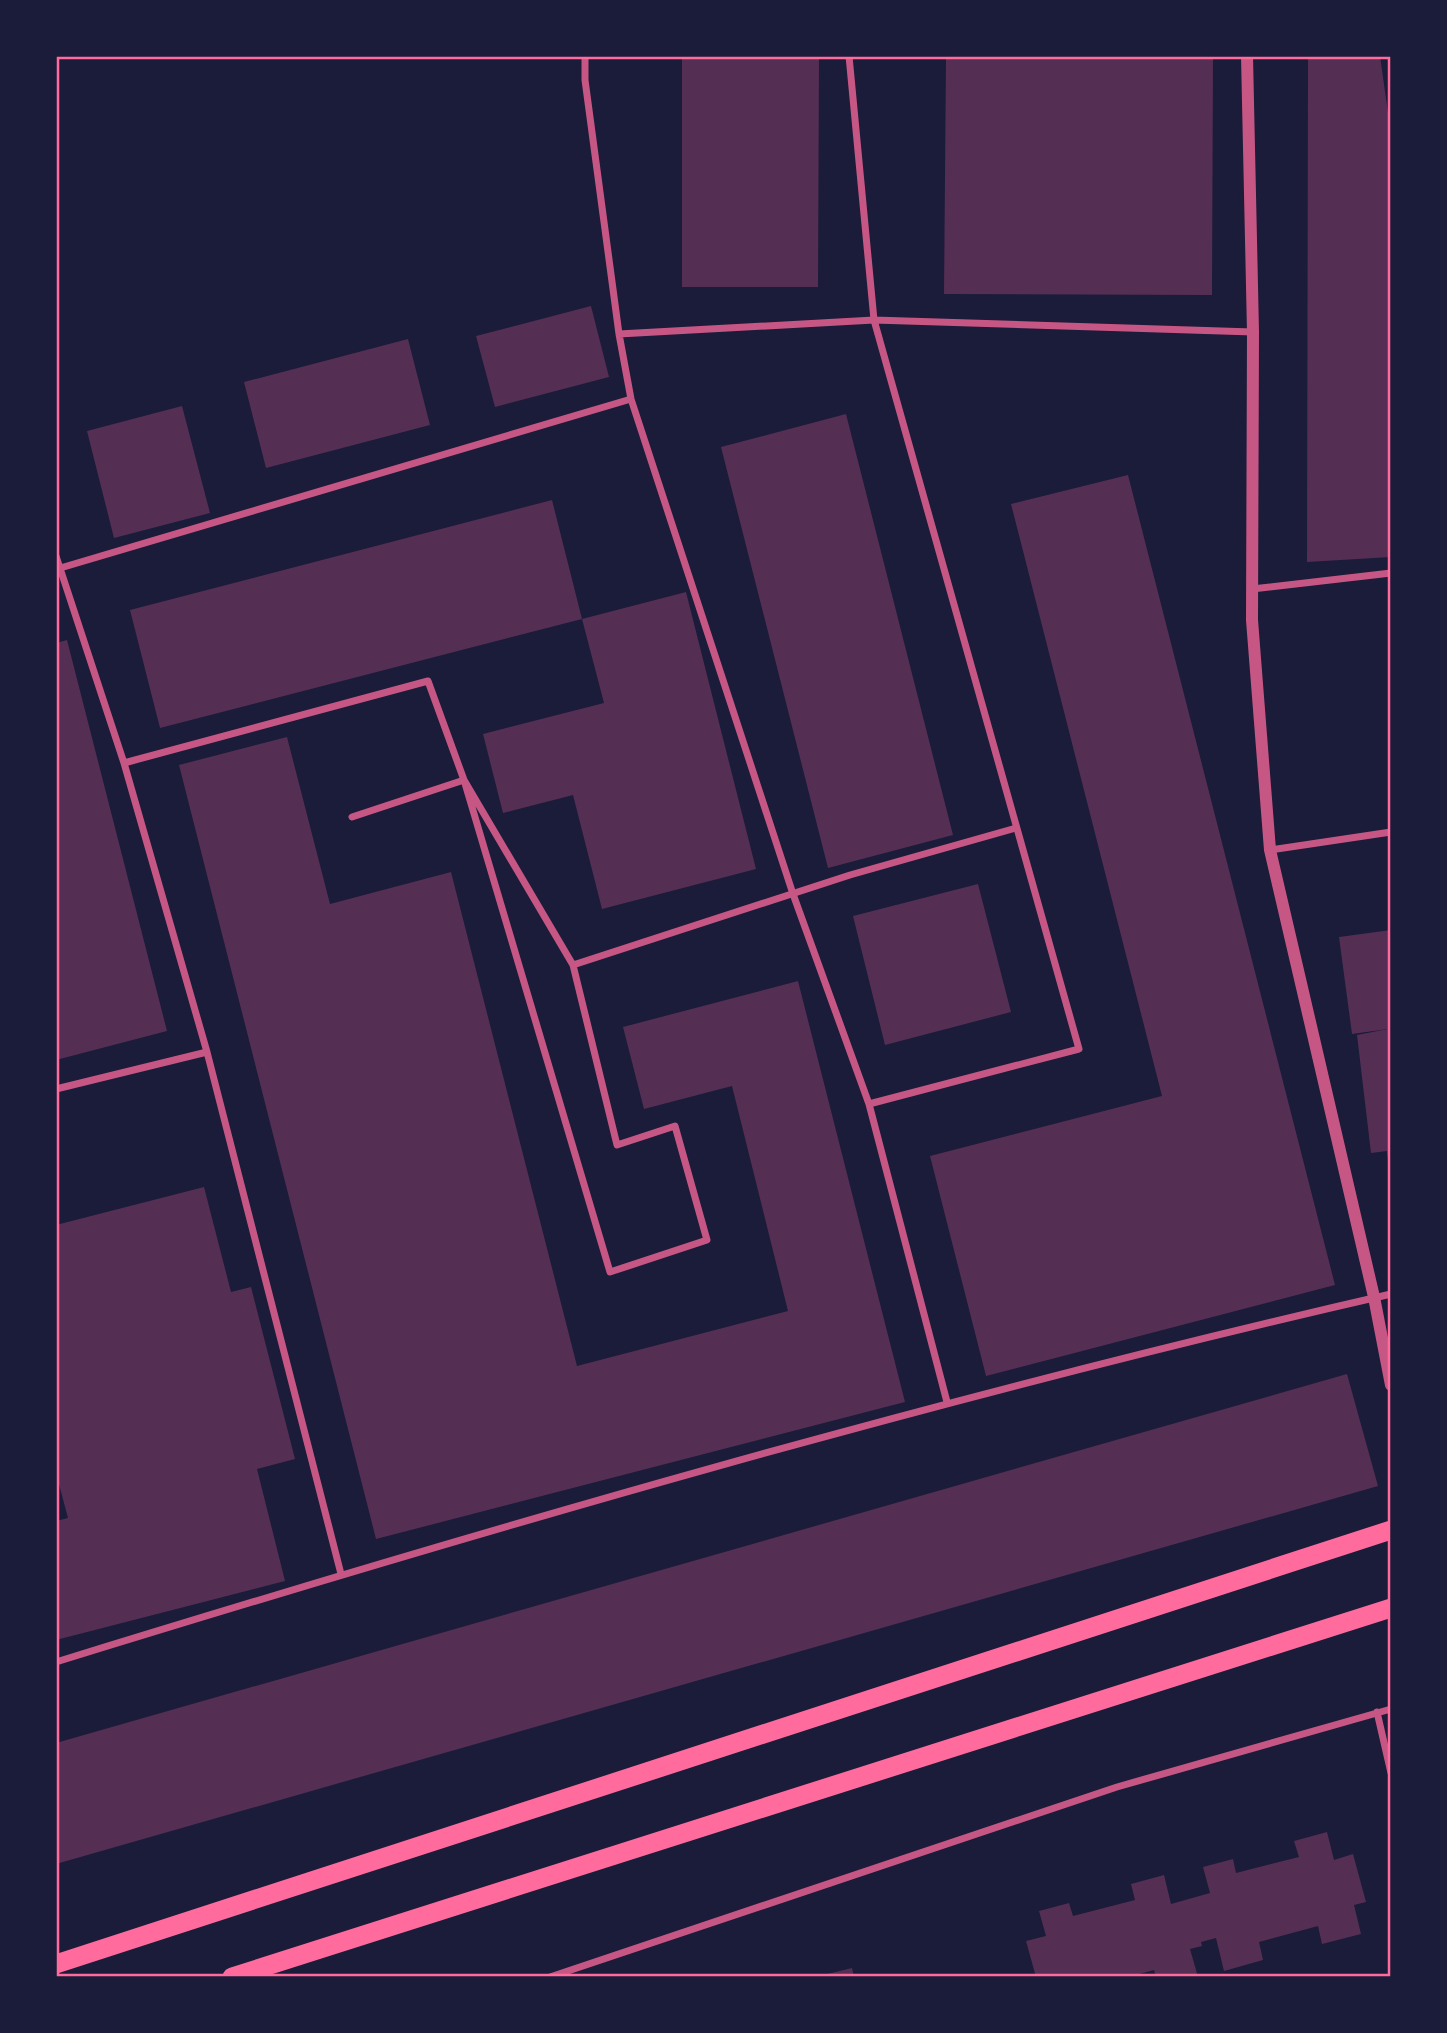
<svg xmlns="http://www.w3.org/2000/svg" width="1447" height="2033" font-family="Inter,sans-serif">
<style>
.building{fill:#542f53}
.lines{fill:none;stroke-linecap:round;stroke-linejoin:round}
.minor{stroke:#c65784;stroke-width:7}
.tertiary{stroke:#c65784;stroke-width:12}
.trunk{stroke:#ff6b9d;stroke-width:19}
.neatline{fill:none;stroke:#ff6b9d;stroke-width:2.5}
</style>
<rect width="100%" height="100%" fill="#1b1b3a"/>
<path class="building" d="M682,56h137l-1,231h-136z
M946,56h267l-1,239 -268,-1z
M1308,56h72l11,78v423l-84,5z
M591,306l18,71 -114,30 -19,-71z
M408,339l22,86 -164,43 -22,-86z
M182,406l28,107 -96,25 -27,-107z
M846,414l107,421 -125,33 -107,-421z
M1128,475l207,810 -349,91 -56,-220 232,-60 -151,-592z
M552,500l30,119 -422,109 -30,-118z
M686,592l70,277 -154,40 -29,-114 -70,18 -20,-79 121,-31 -22,-84z
M67,640l100,391 -111,29v-417z
M287,737l43,167 121,-32 126,494 211,-55 -56,-225 -88,23 -21,-82 175,-46 107,421 -529,137 -197,-774z
M978,884l33,128 -126,33 -32,-129z
M1391,930v241h-2l-2,-20 -16,2 -14,-118 31,-6 -36,5 -13,-97z
M204,1187l27,105 20,-5 44,172 -38,10 28,112 -229,59v-119l12,-3 -12,-45v-248z
M1347,1374l31,112 -1322,378v-121z
M1327,1832l7,28 19,-6 13,48 -12,3 7,29 -39,10 -4,-18 -59,16 4,18 -39,11 -8,-33 -15,4 1,4 -12,3 8,28h-42l-2,-7 -26,7h-92l-10,-36 20,-5 -7,-25 30,-8 4,13 62,-16 -4,-16 33,-9 7,29 39,-11 -7,-26 30,-8 3,14 63,-16 -5,-16z
M852,1968l2,9h-35v-1z"/>
<g class="lines">
<path class="minor" d="M585,56v24l34,254 12,65 162,495 76,210 78,298
M849,56l25,264 205,729 -210,55
M619,334l255,-14 379,12
M56,556l68,207 83,289 134,522
M57,569l574,-170
M1252,589l139,-16
M124,763l304,-82 36,99 146,492 97,-32 -32,-114 -58,19 -44,-180 -109,-185 -112,37
M1270,850l121,-18
M573,965l277,-90 166,-47
M56,1089l151,-37
M56,1662c441,-136 885,-265 1335,-368
M1377,1712l14,61
M550,1977l567,-190 274,-78"/>
<path class="tertiary" d="M1247,56l6,276 -1,288 18,230 104,447 17,88"/>
<path class="trunk" d="M56,1964l1335,-434
M232,1977l1159,-369"/>
</g>
<rect width="1447" height="2033" fill="none" stroke="#1b1b3a" stroke-width="116"/>
<rect x="58" y="58" width="1331" height="1917" class="neatline"/>
</svg>
